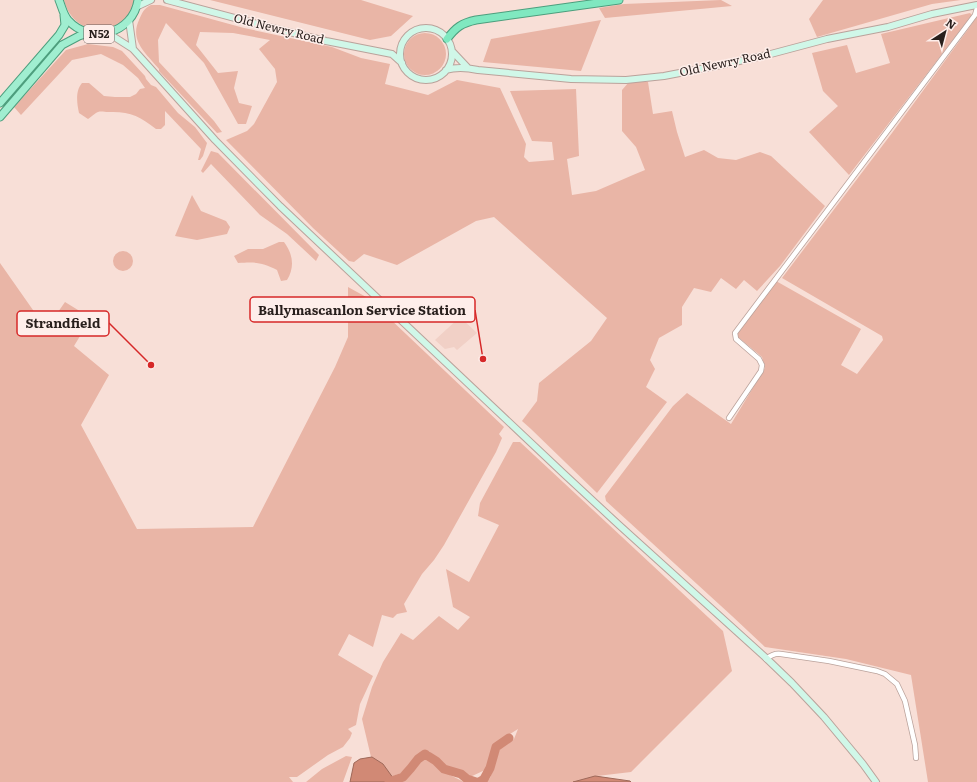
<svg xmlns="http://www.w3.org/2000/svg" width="977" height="782" font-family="Literata,serif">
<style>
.built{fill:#f1d0c6}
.green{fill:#e9b5a6}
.water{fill:#d18975;stroke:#9e695a}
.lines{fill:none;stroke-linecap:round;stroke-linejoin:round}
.river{stroke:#d18975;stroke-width:9}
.minor-casing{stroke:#baa29b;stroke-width:6}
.secondary-casing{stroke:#baa29b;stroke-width:8}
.primary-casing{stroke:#4d9e7d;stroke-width:9}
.trunk-casing{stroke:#4d9e7d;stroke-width:9}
.minor{stroke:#fff;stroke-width:4.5}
.secondary{stroke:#d0f7e8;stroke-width:6}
.primary{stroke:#a0eed0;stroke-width:7}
.trunk{stroke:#80e8c0;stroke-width:7}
.labels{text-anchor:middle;stroke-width:3;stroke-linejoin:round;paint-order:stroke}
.shield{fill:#feeeea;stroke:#685d5a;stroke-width:1}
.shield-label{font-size:11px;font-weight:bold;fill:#281f1c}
.street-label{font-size:12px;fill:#281f1c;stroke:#feeeea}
.leader{fill:none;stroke:#d62828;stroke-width:1.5}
.callout-dot{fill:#d62828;stroke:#feeeea;stroke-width:1.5}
.callout{fill:#feeeea;stroke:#d62828;stroke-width:1.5}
.callout-label{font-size:13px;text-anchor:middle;font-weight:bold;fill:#281f1c}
</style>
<rect width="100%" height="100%" fill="#f8dfd7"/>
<path class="built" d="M460,317l17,16 -20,17 -3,-3 -9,2 -10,-9z"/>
<path class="green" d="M64,0h70c-7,40 -60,40 -70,0z
M210,0h151l52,16 -22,20 -21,4z
M721,0l11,6 -127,12 -6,-10 25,-4z
M823,0h138l-29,4 -115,33 -8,-18z
M151,5h9l84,23 88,19 29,11 29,6 -5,20 43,11 29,-15 43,8 26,56 -2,13 5,5 25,-2 -2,-18 -20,-1 -22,-50 66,-2 3,67 -12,3 5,36 24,-4 37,-16 12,-5 -9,-23 -14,-16v-41l7,-8h19l5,32 19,-3 5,21 8,25 19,-7 14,8 18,2 24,-8 11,4 54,50 -45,60 -23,25 -13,-11 -8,9 -15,-11 -10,14 -17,-4 -12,19v18l-23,13 -9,22 5,9 -9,18 21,15 -70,91 -66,-64 -9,-8 15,-20 2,-18 52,-42 16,-23 -113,-101 -18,4 -79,44 -33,-11 -10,8 -5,-1 -36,-33 -87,-88 21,-9 7,-7 23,-42 -2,-13 -16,-20 11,-9 -37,-7 -33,-1 -4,13 22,28 20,-2 -4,17 5,15 13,3 -6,18h-8l-34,-61 -38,-40 -8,17 1,22 55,59 8,11 -5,1 -58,-62v-2c-12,-15 -30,-28 -20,-49 3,-7 5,-12 12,-15z
M970,13l2,2 -123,160 -40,-43 29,-26 -15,-15 -11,-38 35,-8 9,28 34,-10 -9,-29z
M977,16v766h-49l-17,-107 -65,-16 -81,-12 -33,-31 -126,-115 -1,-5 68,-90 14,-13 44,31 34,-56 -3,-11 -24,-20 -1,-3 39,-53 85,48 -20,36 16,9 26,-34 -1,-4 -100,-58 110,-145 77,-105z
M601,20l-20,51 -98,-9 8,-23z
M404 54a21 21 0 1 1 42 0a21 21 0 1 1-42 0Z
M88,44l25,3 9,4 23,25 1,3 5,6 5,2 22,26 17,14 12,16 -4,13 -3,4h-2l3,-11 -36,-38v14l-4,4h-5c-16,-13 -27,-18 -48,-17 -3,0 -7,-1 -10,0 -3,1 -7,5 -10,7l-9,-6c-2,-9 -4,-22 3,-30h7l15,13 11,1h15l6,-3 4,-5 5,-1 -7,-10 -15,-13 -22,-11 -29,6 -51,55 -7,-8 52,-57z
M211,151l7,2 101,102 -3,6 -29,-27 -27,-19 -49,-51 -8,9 -2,-2z
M192,195l9,16 25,10 4,6 -3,7 -30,6 -22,-4z
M279,242h5c9,12 11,25 3,38l-6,1 -4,-11c-15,-8 -22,-8 -39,-7l-4,-7 14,-7h15z
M113 261a10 10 0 1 1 20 0a10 10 0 1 1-20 0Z
M0,263l40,57 11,2 14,-20 26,16 -17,28 35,29 -28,50 56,104 116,-2 82,-160 13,-30v-50l20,11 136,129 -5,7 3,4 -6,14 -52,93 -10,15 -12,14 -18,30 3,8 -10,2 -4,4 -11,-3 -9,32 -24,-13 -11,21 35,21 -13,28 -4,21 -8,4 4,4 -2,5 -7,9 -15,8 -31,22h-8l4,5h-293z
M513,442h7l203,189 9,40 -101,101 -34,4 34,6h-146l5,-4 10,-30 14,-9 4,-10 -21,13 -12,28 -15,7 -7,-6 -17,-5 -17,-15 -10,3 -16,18 -19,8 -34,2 4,-19 6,-4 11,-2 -9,-38 10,-32 11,-25 18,-29 12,7 26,-24 19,14 12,-13 -17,-10 -7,-38 23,13 30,-57 -21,-9 2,-13z
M346,756l6,1 -9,25h-37l16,-13z
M426,756l18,16 20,10h-67l10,-4 12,-18z"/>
<path class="water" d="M372,757l11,7 13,18h-46l4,-19 6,-4z
M595,776l35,5 1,1h-58z"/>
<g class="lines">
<path class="river" d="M389,782l14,-5 8,-9 7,-9 7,-5 11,7 8,8 17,5 6,5 9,3
M479,782l5,-3 6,-11 6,-21 13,-9"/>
<g class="minor-casing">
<path id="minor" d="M729,418l32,-47 1,-6 -3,-6 -23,-20 -1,-6 240,-318 2,-7
M766,659c5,-4 9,-6 15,-5l48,7 48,10 8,3 12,10 8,17 10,44 1,13"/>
</g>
<g class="secondary-casing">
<path id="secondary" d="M167,0l102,27 57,14 66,13 10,9
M136,7l15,-7
M129,20l4,29
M400 54a26 26 0 1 1 52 0a26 26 0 1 1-52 0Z
M108,33l25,16 82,91 65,66 284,268 55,51 146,132 27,26 32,34 39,47 13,18
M452,51l16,17
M446,70c10,-3 22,-2 32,0l93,9 55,1 38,-4 57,-11 46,-10 60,-16 61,-12 44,-13 45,-9"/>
</g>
<g class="primary-casing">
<path id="primary" d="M59,0c3,7 4,14 9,20 22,25 65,14 70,-20
M0,103l59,-68 6,-10 -1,-10
M0,117l62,-72 17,-9 10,-3"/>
</g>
<g class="trunk-casing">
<path id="trunk" d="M447,39c9,-12 15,-16 29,-19l143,-20"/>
</g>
<use href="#minor" class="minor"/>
<use href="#secondary" class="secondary"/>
<use href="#primary" class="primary"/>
<use href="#trunk" class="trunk"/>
</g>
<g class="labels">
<rect class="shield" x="84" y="25" width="30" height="18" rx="3"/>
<g class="shield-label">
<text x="99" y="38">N52</text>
</g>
<g class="street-label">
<text transform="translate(279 29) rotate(14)" y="4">Old Newry Road</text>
<text transform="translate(725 63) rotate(-12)" y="4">Old Newry Road</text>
</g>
</g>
<path class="leader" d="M483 359L475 310M151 365L109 323"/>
<g class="callout-dot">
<circle cx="483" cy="359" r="4"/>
<circle cx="151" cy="365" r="4"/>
</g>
<g class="callout">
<rect x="250" y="297" width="225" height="25" rx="4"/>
<rect x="17" y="311" width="92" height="25" rx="4"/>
</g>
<g class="callout-label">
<text x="362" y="315">Ballymascanlon Service Station</text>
<text x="63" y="328">Strandfield</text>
</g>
<g transform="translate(945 32) rotate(36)" stroke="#feeeea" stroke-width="3" paint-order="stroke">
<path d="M0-3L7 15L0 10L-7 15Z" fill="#281f1c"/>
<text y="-6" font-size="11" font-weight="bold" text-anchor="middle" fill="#281f1c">N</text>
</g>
</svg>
